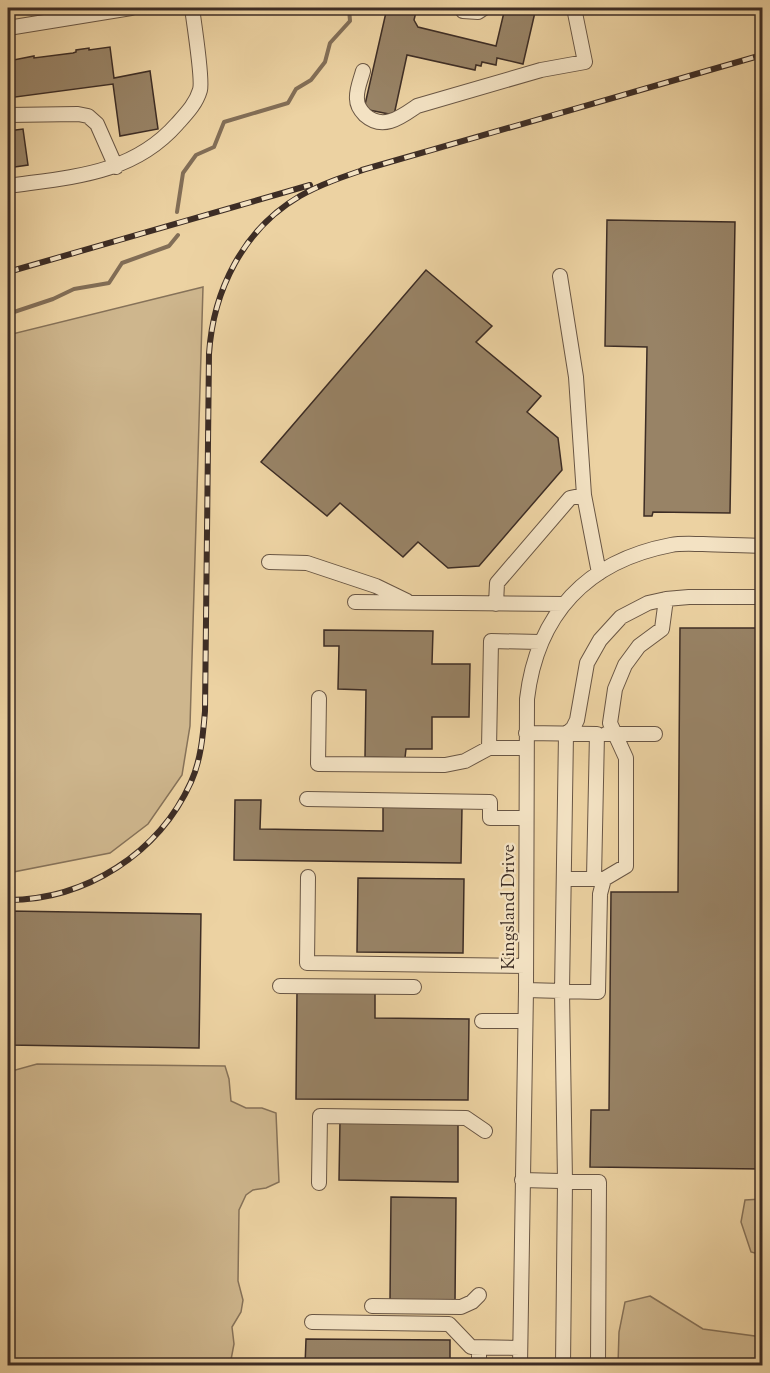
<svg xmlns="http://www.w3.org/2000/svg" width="770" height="1373" font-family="'Sorts Mill Goudy',serif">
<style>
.green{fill:#ceb68d;stroke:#867259;stroke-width:1.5}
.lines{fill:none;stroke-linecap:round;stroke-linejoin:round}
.stream{stroke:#826e57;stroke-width:4}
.building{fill:#988366;stroke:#3d2d25;stroke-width:1.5}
.minor-casing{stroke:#695644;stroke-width:16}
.minor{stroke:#f3e2c3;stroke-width:14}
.rail-casing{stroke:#3d2d25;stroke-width:6}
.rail{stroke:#f3e2c3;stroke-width:4;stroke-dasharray:11;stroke-linecap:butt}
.labels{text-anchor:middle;stroke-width:4.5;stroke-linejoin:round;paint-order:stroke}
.street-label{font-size:18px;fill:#3d2d25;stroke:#f3e2c3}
</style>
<rect width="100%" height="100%" fill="#ecd2a2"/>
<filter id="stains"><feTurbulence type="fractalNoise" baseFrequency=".00333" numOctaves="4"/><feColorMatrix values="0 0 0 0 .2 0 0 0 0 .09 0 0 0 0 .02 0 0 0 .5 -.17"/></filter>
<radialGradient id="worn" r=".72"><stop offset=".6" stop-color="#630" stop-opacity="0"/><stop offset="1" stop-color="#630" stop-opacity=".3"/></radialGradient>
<path class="green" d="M203,287l-13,439 -8,49 -34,49 -38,29 -102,20v-538z
M37,1064l188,2 4,13 2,22 15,7h16l14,5 3,69 -13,6 -13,2 -7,5 -7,15 -1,71 5,19 -2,12 -9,15 2,17 -4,21h-222v-293z
M762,1199v56l-11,-3 -10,-30 4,-22z
M650,1296l53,33 59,8v28h-144l1,-33 6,-30z"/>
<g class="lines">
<path class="stream" d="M177,212l6,-39 13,-18 18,-8 10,-25 64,-19 8,-14 15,-9 14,-18 5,-19 20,-22 -1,-13
M8,314l45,-15 21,-10 35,-6 13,-20 47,-17 9,-11"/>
</g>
<path class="building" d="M387,8h30l-3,12 4,7 78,19 9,-38h31l-13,56 -26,-6 -1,7 -14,-3 -1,4 -5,-1 -1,5 -68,-15 -13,60 -30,-6z
M110,47l4,31 36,-7 8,58 -38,7 -7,-52 -105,14v-37l26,-5v2l39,-5 3,-1v-2l13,-2v2z
M23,129l5,36 -20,3v-37z
M607,220l128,2 -5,291 -77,-1 -1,4h-8l3,-169 -42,-1z
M426,270l66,56 -16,16 65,54 -14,16 31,26 4,32 -83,96 -31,2 -30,-26 -15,15 -63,-54 -13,13 -66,-54z
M680,628h82v541l-172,-2 1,-57h18l2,-218h67z
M324,630l109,1 -1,33h38l-1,53h-37v32h-26l-1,9 -40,-1 1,-67 -28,-1 1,-43h-15z
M235,800h26l-1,29 123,2v-24l79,1 -1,55 -227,-3z
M358,878l106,1 -1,74 -106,-1z
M8,911l193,3 -2,134 -191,-3z
M297,990l78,1v27l94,1 -1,81 -172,-1z
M340,1121l118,2v59l-119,-2z
M391,1197l65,1 -1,104 -65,-1z
M306,1339l144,1v26h-145z"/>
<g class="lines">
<g class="minor-casing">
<path id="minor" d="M461,8l2,3 15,1 6,-4
M8,28l123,-20
M363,71c-2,8 -7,19 -6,28 0,6 4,12 8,16 18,16 36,2 52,-9l124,-36 44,-8 -11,-54
M8,115l70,-1 10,2 9,8 19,43
M8,186c63,-9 124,-11 169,-62 9,-10 19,-20 23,-34 3,-10 -6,-67 -8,-82
M560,276l16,101 8,118 15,78
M269,562l38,1 69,23 31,15
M355,602l209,2
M496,604l1,-21 73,-85 14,-3
M319,698l-1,66 127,1 20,-4 24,-13
M526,733l71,1 -3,144
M606,734h49
M526,748h-37l2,-107 49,1
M307,799l183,3v16h36
M308,877l-1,86 219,3
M564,879h38
M280,986l134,1
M526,990l72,2 2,-98 4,-15 22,-13v-108l-16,-35 5,-34 10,-24 14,-19 23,-17 4,-30
M482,1021h43
M522,1180l77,2 -1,184
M319,1183l1,-67 146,2 19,13
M372,1306l89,1 11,-5 7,-7
M312,1322l137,2 22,23 49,1
M479,1366v-18
M520,1366l6,-376 1,-291c10,-85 60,-138 144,-154 10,-2 22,-1 32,-1 20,1 40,1 59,2
M563,1366l2,-185 -3,-190 4,-257 7,-6 4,-8 10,-57 13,-23 21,-23 27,-14 18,-4 23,-2h73"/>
</g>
<use href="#minor" class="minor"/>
<g class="rail-casing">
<path id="rail" d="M362,170l400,-115
M8,272l302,-87
M8,900c78,0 151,-47 183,-118 10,-22 12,-47 14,-71l4,-357c4,-63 34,-125 91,-158 21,-12 45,-20 69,-28"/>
</g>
<use href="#rail" class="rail"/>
</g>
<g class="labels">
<g class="street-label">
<text transform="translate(508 907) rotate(-90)" y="6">Kingsland Drive</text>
</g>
</g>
<rect width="770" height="1373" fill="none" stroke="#ecd2a2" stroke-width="30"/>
<rect x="9" y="9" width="752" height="1355" fill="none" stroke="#3d2d25" stroke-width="3"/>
<rect x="15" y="15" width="740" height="1343" fill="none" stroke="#3d2d25" stroke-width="1.5"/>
<rect width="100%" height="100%" filter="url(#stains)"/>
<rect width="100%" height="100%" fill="url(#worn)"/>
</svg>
